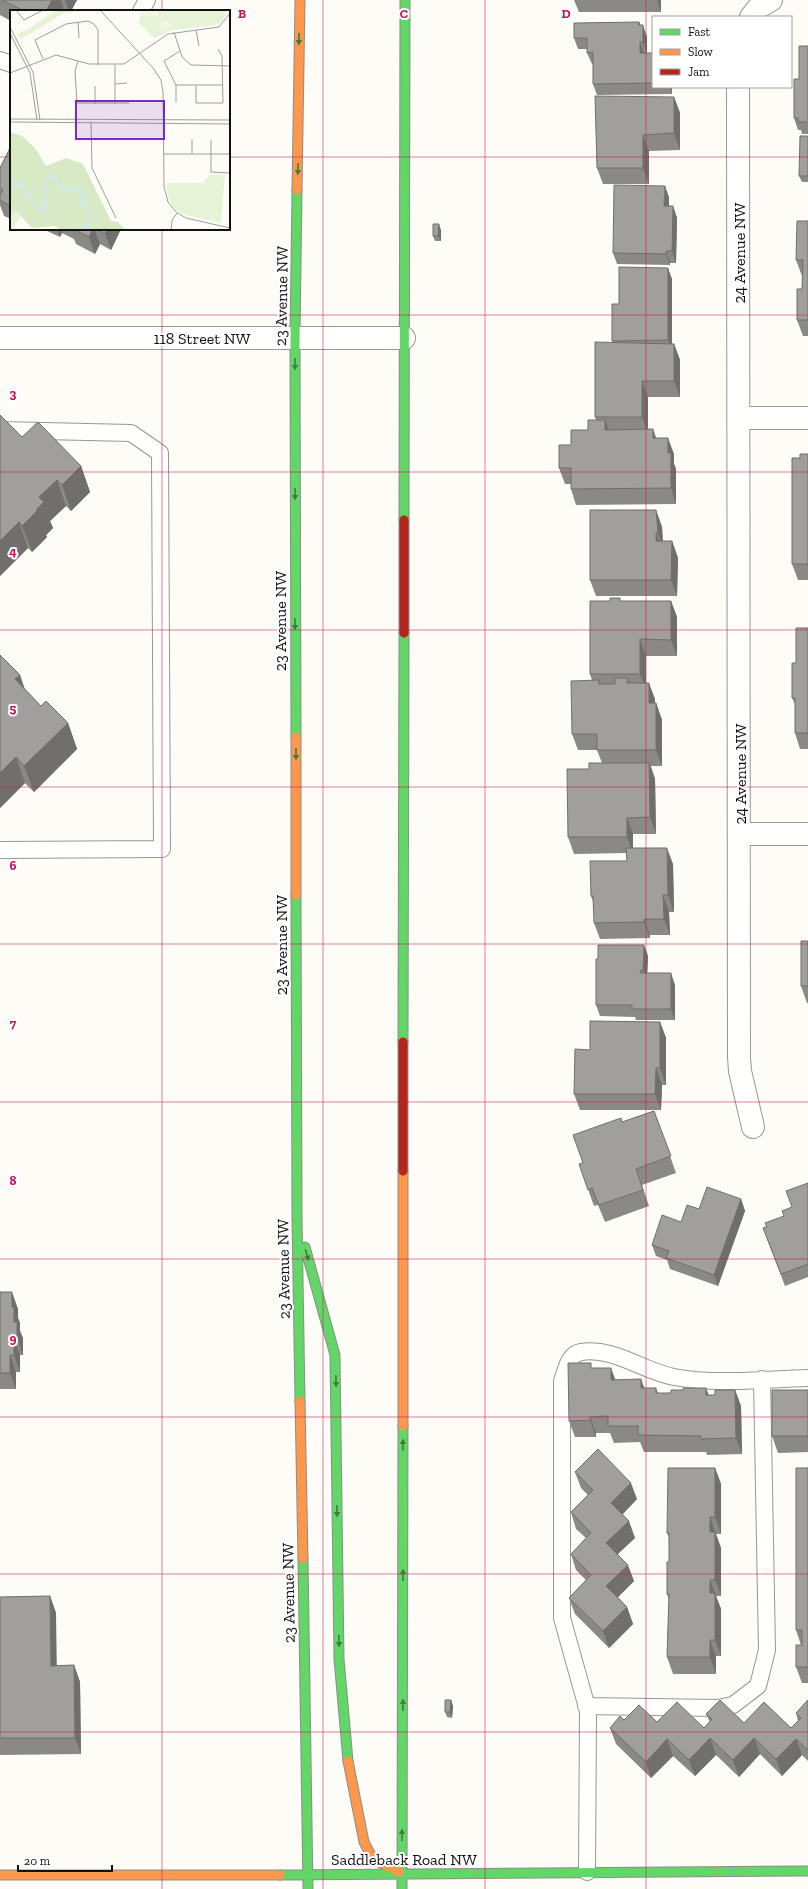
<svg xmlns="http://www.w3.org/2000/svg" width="808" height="1889" font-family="'Zilla Slab',serif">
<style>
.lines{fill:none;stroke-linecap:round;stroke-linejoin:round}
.lane-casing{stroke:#979795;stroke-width:18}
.street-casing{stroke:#979795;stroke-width:24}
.fast-casing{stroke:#8e8d8b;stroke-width:11}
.slow-casing{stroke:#8e8d8b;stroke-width:11}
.jam-casing{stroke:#8e8d8b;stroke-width:11}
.lane{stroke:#fffffe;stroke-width:16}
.street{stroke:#fffffe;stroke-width:22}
.fast{stroke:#63d668;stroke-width:9}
.slow{stroke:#ff974d;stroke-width:9}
.jam{stroke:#b3261e;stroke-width:9}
.wall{fill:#8a8986}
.shaded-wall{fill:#716f6d}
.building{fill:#a19f9c;stroke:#716f6d}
.oneway{fill:#3e7d41}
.grid{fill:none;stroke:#c2185b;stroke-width:1;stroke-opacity:0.55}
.labels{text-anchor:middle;stroke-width:4;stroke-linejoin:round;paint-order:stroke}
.street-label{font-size:16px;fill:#111;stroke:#fff}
.inset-river{fill:none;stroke:#cde8f7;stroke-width:2}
.inset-road{fill:none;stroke:#9f9e9b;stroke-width:1}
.view{fill:#7b2cbf;fill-opacity:0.15;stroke:#7b2cbf;stroke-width:2}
.inset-edge{fill:none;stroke:#111;stroke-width:2}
.grid-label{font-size:13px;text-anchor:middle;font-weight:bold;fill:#c2185b;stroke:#fff;stroke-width:4;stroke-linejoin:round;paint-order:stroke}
</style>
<rect width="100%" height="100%" fill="#fdfcf7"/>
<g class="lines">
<g class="lane-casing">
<path id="lane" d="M141,11l6,-11
M0,60l11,4
M0,430l131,3 29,20 2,396 -162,1
M586,1706l131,2 16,-3 25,-19 9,-36 -5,-271
M587,1872l1,-161 -26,-93v-237c4,-10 6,-27 19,-29 34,-5 61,19 93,25 43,8 90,2 134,1"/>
</g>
<g class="street-casing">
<path id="street" d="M751,17l8,-10 12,-7
M738,87l1,970 1,14 13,56
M0,338h404
M740,418h68
M740,834h68"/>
</g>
<g class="fast-casing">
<path id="fast" d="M404,520l1,-520
M296,737l-1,-399 2,-148
M296,895l1,322 3,184
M403,1042l1,-409
M305,1247l30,108 4,304 9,102
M303,1559l5,330
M280,1875l528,-4
M402,1889l1,-463"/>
</g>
<g class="slow-casing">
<path id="slow" d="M297,190l3,-190
M296,737v158
M300,1401l3,158
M403,1426v-255
M348,1761l16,81 9,17 26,13
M0,1875h280"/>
</g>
<g class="jam-casing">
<path id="jam" d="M404,633v-113
M403,1171v-129"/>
</g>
<use href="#lane" class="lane"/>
<use href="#street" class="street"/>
<use href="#fast" class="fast"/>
<use href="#slow" class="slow"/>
<use href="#jam" class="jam"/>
</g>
<path class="wall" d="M0,0h77l-6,11 -7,-1v1h-53v10l-11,-6z
M574,0h87v12h-82z
M639,22l8,15v16h6v34h19v7l-75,1 -4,-11v-20h-1l-5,-11v-4h-9l-4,-11z
M808,46v88h-6l-1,-4h-3l-4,-12 5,-39z
M674,97l6,16v37l-31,1v33h-46l-6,-16z
M808,136v46h-6l-3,-6z
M11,146v73l-7,-3 -4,-11v-37z
M669,197v9h4l4,12 -1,45h-6v2l-53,-1 -4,-11z
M808,221v115h-5l-6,-16 5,-31v-13l-6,-16z
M45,229h76l-10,21 -11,-6 -5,10 -19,-10 -2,-5 -12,-6 -2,4 -15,-7z
M441,230v11h-6l-2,-5z
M672,279v65h2l6,16v37h-32v32l8,9 18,16v10l2,5v35l-100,1 -5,-16v-5h-6l-6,-16 12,-23 17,-15 8,-10 -1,-3 18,-75 -1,-1 7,-37z
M22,437l59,29 9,26 -19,19 -5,-5 -16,15 3,7 -7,7 1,2 -15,15 -4,-4 -28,28z
M808,454v126h-10l-6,-16 8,-106z
M656,510l6,17 1,14h9l6,17 -1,38h-81l-6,-16z
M620,598v3h51l6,16v39h-31v27l9,16v4h1l6,17v46h-11l4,13 1,55h-23v14l40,16 1,48h-5l1,23h-20v3l-50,1 -6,-16v-19l-3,-8 36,-35 -1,-8 -52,1 -6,-17 21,-68 13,-6 -5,-13h-19l-6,-16 20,-54 -2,-6 20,-73z
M808,628v121h-8l-5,-16v-29l-3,-6 4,-35z
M0,655l20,20 4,13 17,18 27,17 9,26 -43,43 -9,-9 -25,25z
M808,941v62h-1l-6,-17z
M644,945l4,11 -1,17 28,12v35h-39l-1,-3 -35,-1 -4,-11 2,-46z
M660,1022l6,16v47h-4l-1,25h-81l-6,-16 16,-44z
M654,1111l22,62 -34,12 7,21 -44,16 -7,-17 -4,1 -9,-25 -2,-18 39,-41z
M808,1183v94l-23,9 -22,-58 21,-12 8,-9z
M741,1199l4,12 -27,75 -48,-17 -3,-9 -11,-4 -4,-11 29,-23 18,-13z
M0,1292l18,17v9l2,5v8l3,7v17h-3v17h-4v17h-16z
M593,1368l22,12 26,-1 3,9h12l2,5h13l12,-3 23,-2 2,7h7l20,-5 6,16 1,48 -35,1 -1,-3h-62l-4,-10 -26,1 -4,-10h-14v4h-21l-6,-16z
M808,1390v62l-30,1 -6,-17z
M715,1468l6,16v50h-5v1l5,13v48h-5l5,13v47h-5v18h-43l-6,-17 2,-57 -2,-6 2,-32v-24l-2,-5z
M808,1468v215h-6l-6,-16 5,-22 -5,-15z
M575,1472l62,27 -15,16 13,23 -17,16 16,27 -16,16 9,10 6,17 -24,24 -34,-34 -6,-16 17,-18 -10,-10 -5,-16 15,-16 -10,-9 -5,-17 17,-17 -7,-7z
M50,1596l6,17v53l18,-1 6,17 1,72 -81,1v-158z
M451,1700l2,6 -1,12 -5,-1 -2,-5z
M808,1700v61l-6,-6 -20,21 -22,-22 -21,23 -23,-22 -21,21 -22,-20 -22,22 -35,-34 -6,-16 14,-8 33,2 47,6 6,-6 -4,-8 38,9 47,5 7,-7 -2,-8z"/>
<path class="shaded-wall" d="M52,0h9l3,11h-18z
M65,0h12l-6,11h-2z
M657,0h4v12z
M639,22l4,11v-8l4,12v16l-4,-11 -4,-17z
M640,42l4,12 -4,-1z
M670,87h2v7z
M674,97l6,16v37l-6,-17z
M643,135l6,16v33l-6,-16z
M665,186l4,11v21l-5,-12z
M673,206l4,12 -1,45 -4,-12z
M439,224l2,6v11l-3,-5z
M57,229h4l1,4 -2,4z
M93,229h1l6,15 -5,10 -6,-17z
M107,229h14l-10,21 -6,-16z
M666,251l4,12v2l-4,-11z
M668,268l4,11v73l-4,-12z
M674,344l6,16v37l-6,-16z
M642,381l6,16v36l-6,-16z
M605,420l6,16 -6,-6z
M653,429l6,17 -6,-8z
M668,438l6,16v10l2,5v35l-5,-16 -3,-35z
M81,466l9,26 -19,19 -9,-26z
M57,480l9,26 -16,15 3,7 -7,7 1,2 -15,15 -10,-26 14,-16 3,-13z
M656,510l6,17 1,22 -5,-16z
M19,522l9,26 -28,28v-35z
M656,533l6,16 -6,-8z
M672,541l6,17 -1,38 -6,-16z
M671,601l6,16v39l-6,-16z
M640,639l6,17v34l-6,-16z
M20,675l9,26 -14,-22z
M649,683l6,16v21l-6,-17z
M656,703l6,17v46l-6,-16z
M68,723l9,26 -43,43 -10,-26z
M16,757l9,26 -25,25v-35z
M649,763l6,16 1,55 -6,-17z
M627,818l6,16v19l-6,-16z
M667,848l6,16 1,48 -6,-17z
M663,895l6,17 1,23 -6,-16z
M644,919l6,16v3l-6,-16z
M644,945l4,11 -1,25 -4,-11z
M671,973l4,12v35l-4,-11z
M660,1022l6,16v47l-6,-17z
M656,1068l6,17 -1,25 -6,-16z
M741,1199l4,12 -27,75 -4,-11z
M12,1292l6,17v9l2,5v8l3,7v17l-6,-16 -3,-17 -2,-15z
M14,1339l6,16v17l-6,-17z
M10,1355l6,17v17l-6,-16z
M611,1368l6,16 -6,-4z
M641,1379l6,17 -6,-8z
M706,1388l6,16 -6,-9z
M735,1390l6,16 1,48 -6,-16z
M590,1417l6,16v4l-6,-17z
M715,1468l6,16v50l-6,-17z
M631,1483l6,16 -20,21 -6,-17z
M710,1517l11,31v48l-6,-16 -5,-48z
M629,1521l6,17 -23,21 -6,-16z
M628,1565l6,16 -22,22 -6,-17z
M710,1580l11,29v47l-6,-16 -5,-47z
M50,1596l6,17 1,69 -6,-16z
M627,1607l6,17 -24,24 -6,-17z
M710,1640l6,16v18l-6,-17z
M74,1665l6,17 1,72 -6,-16z
M451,1700l2,6 -1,12 -2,-6z
M710,1738l6,17 -21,21 -6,-16z
M754,1738l6,16 -21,23 -6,-17z
M667,1739l6,17 -22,22 -5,-16z
M796,1739l6,16 -20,21 -6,-17z"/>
<path class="building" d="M2,0h50l-6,11h-22z
M639,22v3h4v17h-3v11h13v30l-60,1v-32l-6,1v-15h-13v-15z
M799,46h9v76h-10v-4h-4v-39h5z
M595,96l79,1v36l-31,2v33h-46z
M800,136h8v40h-9z
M11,146v60l-11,-6v-5l3,-5 -3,-2v-20z
M614,185l51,1 -1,20h9l-1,45h-6v3l-53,-1z
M797,221h11v99h-11v-31h5l1,-29h-7z
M433,224h6l-1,12h-5z
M73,229h20l-4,8z
M96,229h11l-2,5z
M619,267l49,1v72l-56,1v-37h7z
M595,342l79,2v37h-32v36h-47z
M0,415l22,22 16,-15 43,44 -19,19 -5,-5 -18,17 5,5 -8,8 1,1 -15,15 -3,-4 -19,19z
M588,420h17v10l48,-1v9h15v15h3v35l-100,1v-21h-12v-23h12v-15h17z
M800,454h8v110h-16v-106h8z
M590,510h66l2,23h-2v8h16l-1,39h-81z
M610,598h10v3h51v39l-31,-1v35h-50v-73h20z
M796,628h12v105h-13v-35h-3v-35h4z
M0,655l20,20 -5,4 26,27 5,-5 22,22 -44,43 -8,-9 -16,16z
M615,678h12v5h22v20h7v47h-59v-16h-25l-1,-53 28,-1v4h16z
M589,763h60l1,54 -23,1v19h-59l-1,-68h22z
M626,848h41l1,47h-5l1,24h-20v3l-50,1 -1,-27h-2l-1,-35h37z
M801,941h7v45h-7z
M598,945h46l-1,25h-2l-1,3h31v36h-39v-4h-36v-46h2z
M590,1021l70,1v46h-4l-1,26h-81l1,-45 15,1z
M654,1111l17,45 -35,13 7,21 -44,15 -7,-17 -4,2 -9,-26 4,-1 -10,-28 48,-17 1,4z
M808,1183v81l-27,10 -18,-46 4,-1 -2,-4 19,-7 -2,-5 10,-4 -6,-16z
M707,1187l34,12 -27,76 -48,-17 3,-7 -17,-6 10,-30 19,7 6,-17 12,4z
M0,1292h12v15h2v15h3v17h-3v16h-4v18h-10z
M568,1363h23v5h20v12l30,-1v9h15v5h15v-3h12v-2h23v7h9v-5h20l1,48 -35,1v-3l-63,-1v-9h-30v-10l-18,1v3l-21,1z
M772,1390h36v46h-36z
M598,1449l33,34 -20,20 18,18 -23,22 22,22 -22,21 21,21 -24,24 -34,-33 22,-23 -20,-21 20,-21 -20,-21 22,-22 -18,-18z
M668,1468h47v49h-5v15h5v48h-5v13h5v47h-5v17h-43l2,-63h-2v-32h2v-29h-2z
M796,1468h12v199h-12v-22h6v-15h-6z
M50,1596l1,70 23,-1 1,73h-75v-141z
M445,1700h6l-1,12h-5z
M720,1700l24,23 20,-21 27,26 10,-10 -5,-5 12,-13v50l-12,-11 -20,20 -22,-21 -21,22 -23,-22 -21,22 -22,-21 -21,23 -36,-34 10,-12 4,4 15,-15 18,17 20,-20 27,26 8,-9 -6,-5z"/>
<defs><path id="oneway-solid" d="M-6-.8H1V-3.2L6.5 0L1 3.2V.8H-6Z"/></defs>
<g class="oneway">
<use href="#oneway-solid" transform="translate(299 39) rotate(91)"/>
<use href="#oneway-solid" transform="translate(298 169) rotate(91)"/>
<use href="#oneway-solid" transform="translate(295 364) rotate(90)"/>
<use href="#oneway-solid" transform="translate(295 494) rotate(90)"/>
<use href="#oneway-solid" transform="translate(295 624) rotate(90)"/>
<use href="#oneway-solid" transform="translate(296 754) rotate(90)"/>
<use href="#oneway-solid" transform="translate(307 1255) rotate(74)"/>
<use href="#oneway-solid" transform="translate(336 1381) rotate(89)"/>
<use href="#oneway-solid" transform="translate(403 1445) rotate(-90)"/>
<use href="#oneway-solid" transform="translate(337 1511) rotate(89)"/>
<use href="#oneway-solid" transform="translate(403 1575) rotate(-90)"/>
<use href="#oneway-solid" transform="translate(339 1641) rotate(89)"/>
<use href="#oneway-solid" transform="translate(403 1705) rotate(-90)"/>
<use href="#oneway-solid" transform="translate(402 1835) rotate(-90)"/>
</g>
<path class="grid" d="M162,0v11M323,0v1889M485,0v1889M646,0v1889M0,157h11M229,157h579M162,229v1660M0,315h808M0,472h808M0,630h808M0,787h808M0,944h808M0,1102h808M0,1259h808M0,1417h808M0,1574h808M0,1732h808"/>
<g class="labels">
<g class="street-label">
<text transform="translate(739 253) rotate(-90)" y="6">24 Avenue NW</text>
<text transform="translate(281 296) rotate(-89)" y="6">23 Avenue NW</text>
<text x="202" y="344">118 Street NW</text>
<text transform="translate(280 621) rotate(-90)" y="6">23 Avenue NW</text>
<text transform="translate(740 774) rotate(-90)" y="6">24 Avenue NW</text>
<text transform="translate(281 945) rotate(-90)" y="6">23 Avenue NW</text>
<text transform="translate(283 1269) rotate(-91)" y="6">23 Avenue NW</text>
<text transform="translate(288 1593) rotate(-91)" y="6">23 Avenue NW</text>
<text x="404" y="1865">Saddleback Road NW</text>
</g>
</g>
<g transform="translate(10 10)">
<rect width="220" height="220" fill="#fdfcf7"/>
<path d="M46,0h35l-27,3 -43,26 -4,-5 13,-6zM130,0h88l-7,13 -5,2 -44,5 -18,8 -17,-17h3zM215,164l-4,49 -39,-9 -9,-7 -5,-11 -2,-13h37l7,-8zM6,201l5,7 -11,12v-18z" fill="#e7f3d7"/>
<path d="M0,122l12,4 13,12 11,18 20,-8 17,6 28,57 7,1 8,8h-64l-8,-4 -22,2 -16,-17 -6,1z" fill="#d8eac5"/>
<path d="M131,0h18v6h-18zM150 16a5 5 0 1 1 10 0a5 5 0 1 1-10 0Z" fill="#f0f6e1"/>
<path class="inset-river" d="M0,177l13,-3 3,9 11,15 5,2 5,-10 -2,-18 10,-8 3,14h17l8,4 2,5 -4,3 -1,6 9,2 2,5 -8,13 11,4"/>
<path class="inset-road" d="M6,0l8,10 19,-10M90,0l53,58 8,12 2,12 1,95 4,15 8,10 10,6 44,10M68,12l1,16M0,17l23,45 7,48M186,20l3,16M164,22l8,25 9,8 39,1M0,23l20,40 7,47M33,49l-8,-19 31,-16 22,-3 6,3 4,6v35M68,51l-3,10 2,32h52M105,55v39M0,63l46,-18 33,9h35l44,-30 51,-7 11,-14M105,74l12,-1M166,75h47M186,75v18h27l-1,-47 -4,-7M85,76v18M166,92v-17l-12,-24 16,-10M0,109l220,1M0,112l220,2M81,112l1,46 24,50M182,129v15M201,130v32l19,1M154,144h66M161,220l1,-10 5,-7"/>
<path class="view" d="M66,91h88v38h-88z"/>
<rect width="220" height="220" class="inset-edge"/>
</g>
<g class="grid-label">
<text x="242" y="18">B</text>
<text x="404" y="18">C</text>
<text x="566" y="18">D</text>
<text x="13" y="398">3</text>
<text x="13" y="556">4</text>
<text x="13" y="713">5</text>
<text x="13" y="870">6</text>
<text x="13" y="1028">7</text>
<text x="13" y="1185">8</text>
<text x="13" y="1343">9</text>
</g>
<rect x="652" y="16" width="140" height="72" fill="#ffffff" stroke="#a0a0a0"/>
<rect x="660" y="29" width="20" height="6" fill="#63d668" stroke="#a0a0a0"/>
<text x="688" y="36" font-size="12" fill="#111111">Fast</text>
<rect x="660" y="49" width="20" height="6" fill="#ff974d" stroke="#a0a0a0"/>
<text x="688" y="56" font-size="12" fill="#111111">Slow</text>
<rect x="660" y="69" width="20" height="6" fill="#b3261e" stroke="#a0a0a0"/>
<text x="688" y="76" font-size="12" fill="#111111">Jam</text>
<path d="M18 1865v6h94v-6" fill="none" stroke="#111111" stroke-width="2"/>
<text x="24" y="1865" font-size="12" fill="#111111" stroke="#ffffff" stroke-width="3" paint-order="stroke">20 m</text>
</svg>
